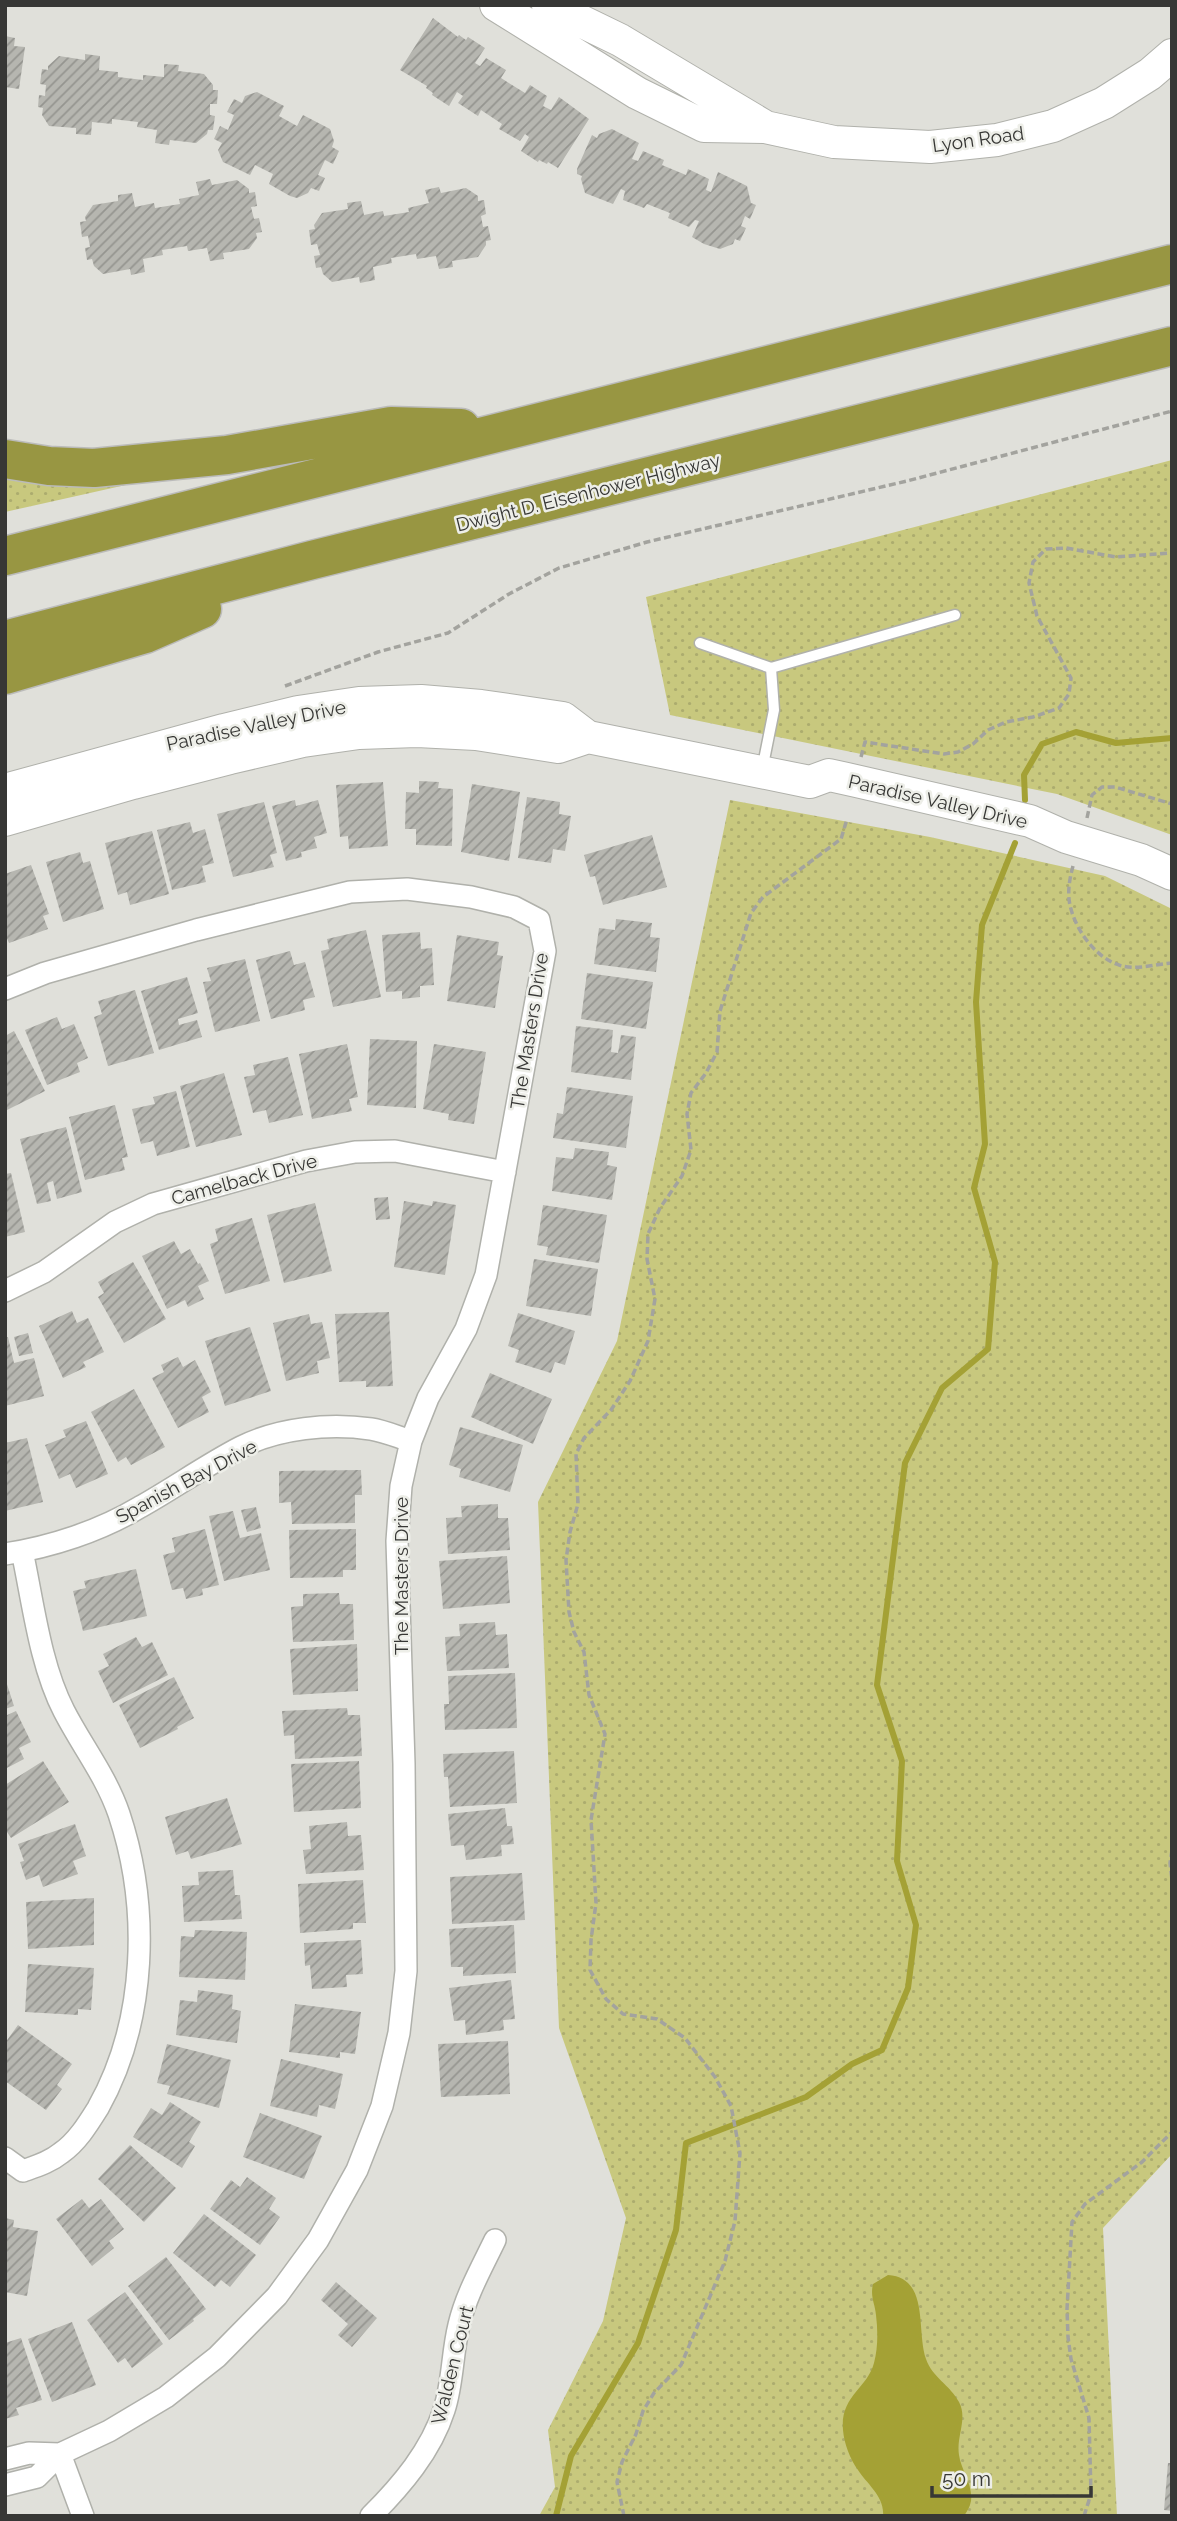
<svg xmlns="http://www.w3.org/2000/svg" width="1177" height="2521" font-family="Raleway,sans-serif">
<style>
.grass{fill:url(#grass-dots)}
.water{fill:#a4a135}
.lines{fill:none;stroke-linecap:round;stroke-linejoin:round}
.stream{stroke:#a4a135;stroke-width:6}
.building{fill:url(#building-hatch)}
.lane-casing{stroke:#b0b1ab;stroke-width:13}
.street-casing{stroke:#b0b1ab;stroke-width:24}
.secondary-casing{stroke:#b0b1ab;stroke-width:34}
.highway-casing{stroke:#bbbbba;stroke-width:41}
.path{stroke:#a3a39e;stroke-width:3.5;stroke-dasharray:7 3.5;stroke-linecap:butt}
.lane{stroke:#fff;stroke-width:10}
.street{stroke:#fff;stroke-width:21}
.secondary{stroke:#fff;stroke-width:32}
.highway{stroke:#989642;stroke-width:38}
.labels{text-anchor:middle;stroke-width:5;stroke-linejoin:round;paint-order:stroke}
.street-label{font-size:19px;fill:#373735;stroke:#edeee8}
</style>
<defs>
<pattern id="grass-dots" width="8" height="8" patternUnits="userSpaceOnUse" patternTransform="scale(1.75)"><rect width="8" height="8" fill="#c8c87e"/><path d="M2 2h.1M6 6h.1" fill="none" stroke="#acac6e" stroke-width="1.8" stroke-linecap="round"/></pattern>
<pattern id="building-hatch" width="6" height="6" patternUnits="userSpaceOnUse" patternTransform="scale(1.75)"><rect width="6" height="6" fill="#b6b6b0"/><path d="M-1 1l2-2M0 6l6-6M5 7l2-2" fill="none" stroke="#959590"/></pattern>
</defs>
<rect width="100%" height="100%" fill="#e0e0da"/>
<path class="grass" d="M1172,460v375l-115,-41 -387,-79 -24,-118z
M5,466l152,12 -152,34z
M730,800l200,37 175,39 67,33v1245l-69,74 14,288h-578l16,-29 -7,-57 55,-109 23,-103 -67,-190 -21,-526 79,-161z"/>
<path class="water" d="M888,2275c42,3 28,56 38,84 6,18 24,26 33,43 9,17 -3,34 0,53 2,15 14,29 12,46 -1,6 -4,10 -7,15h-81c2,-19 -16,-32 -25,-46 -8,-11 -14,-27 -15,-40 -3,-34 24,-41 31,-67 4,-15 4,-32 2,-48 -1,-12 -6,-18 -3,-31z"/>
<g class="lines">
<path class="stream" d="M1025,800l-1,-25 18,-31 34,-12 40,11 56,-5
M556,2516l15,-60 67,-113 38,-113 10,-87 120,-46 46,-33 30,-14 26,-62 8,-63 -19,-64 5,-100 -25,-76 28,-222 37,-75 46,-39 7,-87 -21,-74 11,-44 -9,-142 6,-77 33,-82"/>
</g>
<path class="building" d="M433,18l25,19 1,-2 7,5 2,-3 17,11 -10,15 5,3 6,-8 20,12 -5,8 24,15 5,-8 17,11 -4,10 8,4 8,-13 30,22 -31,49 -10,-6 -1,2 -8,-4 -1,2 -17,-11 8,-14 -4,-3 -5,7 -21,-12 3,-5 -21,-14 -3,6 -20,-13 5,-7 -6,-4 -8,14 -17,-11 1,-2 -7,-5 1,-2 -27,-16z
M5,36l10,2 -1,8 11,1 -6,42 -14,-2z
M85,54l15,2 -1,14 19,2v5l25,3v-5l21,2v-13l15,1 -1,6 26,3 9,11v5h5l-1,14h-7v11l5,1 -2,14h-5l-1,4 -11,9 -26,-3 -1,5 -14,-2 2,-13 -20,-3 1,-5 -26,-3v5l-20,-2 -1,13 -15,-1v-6l-27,-2 -7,-11 1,-7 -5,-1 1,-12 6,1 1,-11 -6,-1 2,-15 6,1v-4l11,-10 26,4z
M257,92l27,14 -5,10 18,10 6,-11 27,14 4,12 -2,6 7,4 -6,13 -8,-4 -7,15 7,3 -6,13 -8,-3 -3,5 -11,5 -7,-2 -21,-12 4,-10 -18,-9 -5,10 -27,-13 -5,-12 4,-7 -8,-4 6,-13 8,4 6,-15 -7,-3 7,-13 8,4 3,-7z
M612,129l27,14 -7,16 6,2 5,-10 21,9 -2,5 24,10 2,-6 21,10 -3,11 5,2 7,-20 29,14 4,17 5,2 -6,14 -5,-3 -4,10 5,2 -6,13 -5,-2 -2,5 -13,5 -16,-5 -12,-7 7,-16 -4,-1 -6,7 -21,-9 2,-5 -23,-9 -3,4 -21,-8 2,-9 -4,-2 -8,15 -28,-11 -4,-14 1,-3 -5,-2v-5l15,-34 5,3 2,-4z
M210,179l2,6 25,-5 12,9v4l6,-1 2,14 -6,1 3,12 5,-1 3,14 -6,1 1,5 -8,11 -26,4 1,6 -14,2 -3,-13 -19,3 -1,-5 -25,4 1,5 -20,4 2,13 -14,3 -1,-6 -27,5 -9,-8 -2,-7 -5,1 -2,-12 5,-1 -2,-11 -6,1 -2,-15 6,-1 -1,-4 8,-12 25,-4v-6l14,-2 3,14 19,-4 1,5 25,-4 -1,-5 20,-4 -3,-13z
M439,187l2,6 25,-5 12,8v5l6,-1 2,14 -5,2 2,11 5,-1 3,14 -5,1v4l-8,12 -26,4 1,6 -14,2 -3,-13 -19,3 -1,-5 -25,4 1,5 -19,4 2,13 -15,3 -1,-6 -27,5 -9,-8 -2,-7 -5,1 -2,-12 6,-1 -3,-11 -6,1 -2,-15 6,-1 -1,-4 8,-12 26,-4 -1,-6 14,-2 3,14 19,-4 1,5 25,-4 -1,-4 21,-5 -4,-13z
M419,781l20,1 -1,6 15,1 -1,57 -36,-1v-16h-11l1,-37 13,1z
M383,782l5,64 -39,3 -1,-13 -8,1 -4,-52z
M472,784l48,8 -11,69 -48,-9z
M527,797l33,5 -1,12 12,2 -6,35 -12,-2 -2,14 -33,-5z
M295,800l1,6 22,-6 9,33 -13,4 3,11 -16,4 1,5 -16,4 -14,-55z
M264,802l13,51 -7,2 4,12 -41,10 -16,-63z
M190,822l3,11 12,-4 9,34 -12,3 4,16 -34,8 -15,-60z
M152,831l17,63 -39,11 -3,-13 -9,3 -13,-52z
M652,835l15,52 -64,18 -8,-29 -5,1 -6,-22z
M80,852l3,11 7,-2 14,48 -41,13 -17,-60z
M31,865l18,49 -6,2 5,13 -39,14 -4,-9v-60z
M616,919l36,4 -2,14 10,1 -4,34 -62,-8 5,-36 16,2z
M366,930l15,67 -48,10 -12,-56 8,-2 -2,-10z
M420,932l1,17 11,-1 2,37 -14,1v11l-18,2v-8l-16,1 -4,-57z
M457,935l42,7 -2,13 6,1 -8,52 -48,-7z
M290,951l4,14 11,-3 10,35 -12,3 2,10 -34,9 -15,-59z
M245,959l15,62 -45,11 -12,-50 8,-1 -4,-13z
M587,973l66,9 -7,47 -65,-10z
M187,977l11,36 -20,6 1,6 18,-5 5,17 -43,13 -18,-59z
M135,990l19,63 -46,13 -14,-49 8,-3 -4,-13z
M57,1017l5,12 12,-5 14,34 -11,5 3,9 -33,13 -22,-55z
M576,1026l37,4 -2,22 7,1 3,-18 15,2 -5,43 -60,-8z
M14,1031l31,60 -40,20v-75z
M370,1039l47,2 -1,67 -49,-3z
M347,1044l11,53 -9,2 3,12 -40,8 -13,-65z
M434,1044l52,8 -12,72 -26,-4 1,-6 -26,-5z
M288,1057l15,58 -34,8 -3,-13 -13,3 -9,-36 11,-2 -2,-10z
M224,1073l18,62 -46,12 -16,-61z
M567,1087l66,9 -7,52 -73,-10 4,-25 6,1z
M176,1091l14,56 -33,9 -4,-15 -12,3 -9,-35 23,-5 -2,-7z
M115,1105l13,52 -6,1 3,12 -40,10 -16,-63z
M66,1127l16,65 -25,7 -4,-18 -6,2 4,18 -14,3 -17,-65z
M575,1148l34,4 -2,13 10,2 -5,33 -60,-9 4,-34 17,2z
M11,1173l14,59 -20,5v-63z
M388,1197l2,22 -14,1 -2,-22z
M404,1201l28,5 1,-5 23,4 -11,70 -51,-8z
M315,1203l17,68 -48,12 -17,-68z
M543,1205l64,10 -8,48 -53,-8 2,-8 -11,-2z
M252,1218l18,63 -45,13 -15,-50 8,-3 -3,-12z
M174,1241l7,13 9,-5 8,15 2,-1 9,18 -11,5 6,13 -16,8 -3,-7 -18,9 -25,-53z
M534,1259l64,10 -7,47 -65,-10z
M133,1262l33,57 -42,24 -26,-46 6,-4 -6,-11z
M72,1311l5,12 11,-5 16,34 -21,10 3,5 -23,11 -24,-52z
M389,1312l4,74 -27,1v-6l-27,1 -4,-68z
M518,1313l57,18 -10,34 -10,-3 -4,11 -36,-11 4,-12 -11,-4z
M309,1314l2,10 11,-2 8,36 -13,3 2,12 -33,8 -13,-58z
M250,1327l21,64 -46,15 -20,-65z
M28,1333l5,20 -14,3 -5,-19z
M8,1337l6,26 20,-5 10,38 -39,10v-68z
M178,1357l5,10 12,-7 16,32 -9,5 7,15 -31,16 -26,-50 12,-6 -3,-7z
M490,1373l62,26 -19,45 -62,-27z
M134,1389l31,58 -34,18 -5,-8 -8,5 -27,-50z
M86,1421l22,53 -32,14 -6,-14 -11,5 -14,-34 21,-8 -3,-7z
M460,1427l63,18 -13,47 -51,-15 2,-8 -12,-4z
M27,1438l16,64 -38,9v-68z
M361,1470l1,25h-7v28l-63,1 -1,-22 -12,1v-32z
M498,1504v14h10l2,32 -62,4 -2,-36 16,-1 -1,-11z
M256,1507l5,21 -14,4 -6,-22z
M233,1511l7,27 21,-5 9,37 -46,11 -15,-65z
M205,1529l14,56 -17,4 1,6 -17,4 -3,-11 -11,2 -9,-35 12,-3 -3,-14z
M356,1529v41h-13v7l-53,1 -1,-48z
M507,1556l3,47 -67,6 -4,-48z
M136,1569l11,47 -64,15 -10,-40 13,-3 -2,-7z
M339,1593l1,11h13l1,36 -61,2 -2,-35 12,-1v-12z
M495,1622l1,13 11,-1 2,34 -62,3 -2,-34 15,-1 -1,-12z
M136,1637l6,10 10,-5 16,33 -55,28 -15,-32 11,-5 -6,-12z
M357,1644l1,47 -65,4 -3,-46z
M515,1673l2,55 -72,2 -1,-26h5l-1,-28z
M174,1677l20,41 -17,9 1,2 -38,19 -21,-43z
M5,1678l9,28 -9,3z
M347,1708l1,7h12l2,41 -67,3 -1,-24 -10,1 -2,-25z
M16,1711l15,31 -12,6 5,11 -19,10v-53z
M514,1751l3,52 -67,4 -2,-30h-4l-1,-23z
M43,1761l26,41 -58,36 -6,-9v-44z
M359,1761l2,47 -67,4 -3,-48z
M227,1798l15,46 -51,15 -3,-8 -12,4 -11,-38z
M505,1808l2,18h5l2,18 -13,1 1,11 -36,4 -2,-15 -13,1 -3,-32z
M347,1822l1,14 13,-1 3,35 -58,4 -3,-24 8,-1 -2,-23z
M75,1824l11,32 -13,5 5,13 -35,13 -4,-12 -13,5 -6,-18 4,-1 -6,-17z
M233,1870l2,25h5l2,24 -58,3 -2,-36 17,-1 -1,-13z
M522,1873l3,47 -73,4 -2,-47z
M363,1880l3,43h-13v6l-53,4 -2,-49z
M94,1898v47l-66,4 -2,-47z
M514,1925l2,48 -53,3v-9h-12l-2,-38z
M195,1930l52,2 -2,48 -66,-3 2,-41 13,1z
M361,1940l2,34 -17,1 1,12 -35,2 -2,-24 -5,1 -1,-23z
M28,1964l66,4 -3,42 -13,-1v6l-53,-3z
M511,1980l4,39 -12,1 1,10 -38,5 -1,-15 -11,1 -5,-33z
M198,1990l35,5 -1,14 9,2 -4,32 -61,-8 4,-35 17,2z
M295,2004l66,8 -6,42 -15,-2v6l-51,-6z
M18,2025l54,39 -15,21 5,4 -16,21 -41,-29v-38z
M508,2041l2,53 -69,3 -3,-53z
M167,2044l64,16 -12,48 -52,-14 3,-8 -13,-3z
M281,2059l62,15 -8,35 -16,-4 -2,12 -47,-11z
M170,2102l31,20 -12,20 6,4 -13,22 -49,-31 18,-29 11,7z
M260,2113l62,23 -18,43 -61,-22z
M130,2145l46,43 -32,34 -46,-43z
M247,2177l29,21 -7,11 11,8 -20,28 -50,-36 21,-29 9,7z
M82,2199l7,9 12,-9 23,30 -15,12 5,7 -22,18 -36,-47z
M204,2214l52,41 -26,32 -9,-7 -6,7 -42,-34z
M5,2218l9,2 -1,7 25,4 -11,65 -22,-4z
M166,2257l40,52 -13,10 1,2 -25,19 -41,-54z
M336,2282l41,36 -25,29 -14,-12 10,-11 -27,-24z
M125,2292l38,52 -31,24 -7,-10 -7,5 -31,-43z
M72,2322l24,63 -44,17 -24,-63z
M21,2338l21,62 -26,8 3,7 -14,4v-76z
M1168,2463h4v48l-8,-1z"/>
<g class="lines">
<g class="lane-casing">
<path id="lane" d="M700,643l71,25
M762,770l12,-60 -3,-42 184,-53"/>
</g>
<g class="street-casing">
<path id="street" d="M5,989l40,-16 151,-43 154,-38 57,-3 64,8 43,10 25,13 6,31 -59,324 -20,54 -38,69 -17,43 -10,45 -4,55 7,223 2,207 -7,62 -17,73 -25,64 -39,70 -41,56 -60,61 -51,40 -57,34 -49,23 -23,23 -32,8
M5,1291l39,-19 71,-50 38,-18 153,-43 49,-9 40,-1 110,21
M5,1554c46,-7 95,-23 135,-47 34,-19 66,-42 101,-60 38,-19 88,-24 130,-18 13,2 27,8 40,12
M5,2158l18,13c14,-5 27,-9 38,-18 16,-11 27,-29 37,-45 49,-87 52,-201 21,-294 -13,-38 -37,-68 -55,-103 -24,-46 -31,-109 -42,-160
M60,2454l23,62
M5,2459l24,-6 31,1
M371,2516c30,-30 60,-65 73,-106 9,-27 8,-57 15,-85 7,-30 23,-58 36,-85"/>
</g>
<g class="secondary-casing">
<path id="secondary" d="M496,5l141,88 67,33 61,1 69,15 96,5 67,-7 56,-14 51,-23 46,-29 22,-19
M548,5l72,35 144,86
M5,790l219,-60 74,-18 61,-9 62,-2 60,5 82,12 25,19 222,45 19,-7 27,6 174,40 36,16 75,23 31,14
M5,820l128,-37 97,-25 73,-17 56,-8 58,-2 59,3 82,13 30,-10"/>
</g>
<g class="highway-casing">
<path id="highway" d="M5,459l44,7 45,2 133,-13 164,-29 70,2
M5,556l1167,-292
M5,640l307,-80 860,-214
M5,675l140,-41 57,-25"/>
</g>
<path class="path" d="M285,686l93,-34 70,-19 61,-39 50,-26 88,-26 260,-61 265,-70
M861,757l4,-15 79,12 14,-2 15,-8 15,-14 18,-8 27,-5 26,-9 10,-14 2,-16 -34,-62 -8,-33 4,-21 13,-13 20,-1 50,9 56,-4
M1087,818l5,-23 10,-8h13l57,17
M1073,866c-3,11 -5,22 -4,33 3,27 26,60 53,67 16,4 33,-2 50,-3
M1172,1850l-2,13 2,17
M624,2516l-7,-34 5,-20 14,-28 7,-23 11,-18 27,-28 44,-104 10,-40 5,-68 -9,-47 -16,-29 -30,-39 -28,-19 -34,-5 -17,-15 -16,-29 1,-30 5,-37 -5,-83 14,-86 -16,-39 -5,-43 -10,-20 -5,-20 -3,-52 4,-28 8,-28 -2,-50 8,-16 27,-28 19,-29 18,-40 7,-42 -8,-40 1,-25 12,-26 22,-32 9,-26 -4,-36 4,-21 15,-20 11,-21 3,-41 31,-98 12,-16 78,-58 6,-20
M1084,2516l7,-22 -2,-76 -18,-59 -3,-22 -1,-28 5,-87 13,-18 57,-42 30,-30"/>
<use href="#lane" class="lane"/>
<use href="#street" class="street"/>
<use href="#secondary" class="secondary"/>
<use href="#highway" class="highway"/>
</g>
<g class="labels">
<g class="street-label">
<text transform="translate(978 139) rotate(-8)" y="7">Lyon Road</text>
<text transform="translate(588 492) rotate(-14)" y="7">Dwight D. Eisenhower Highway</text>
<text transform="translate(256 725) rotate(-12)" y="7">Paradise Valley Drive</text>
<text transform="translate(938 801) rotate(13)" y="7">Paradise Valley Drive</text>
<text transform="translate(529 1031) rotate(-81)" y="7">The Masters Drive</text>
<text transform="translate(244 1179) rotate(-15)" y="7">Camelback Drive</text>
<text transform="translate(186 1481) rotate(-28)" y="7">Spanish Bay Drive</text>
<text transform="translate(401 1576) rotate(-90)" y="7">The Masters Drive</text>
<text transform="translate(452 2365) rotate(-76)" y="7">Walden Court</text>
</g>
</g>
<rect width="1177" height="2521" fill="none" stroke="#373735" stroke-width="14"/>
<path d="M932 2486v10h159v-10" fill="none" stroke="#373735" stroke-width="3.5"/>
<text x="942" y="2486" font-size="21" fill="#373735" stroke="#edeee8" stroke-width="5" paint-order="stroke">50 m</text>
</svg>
